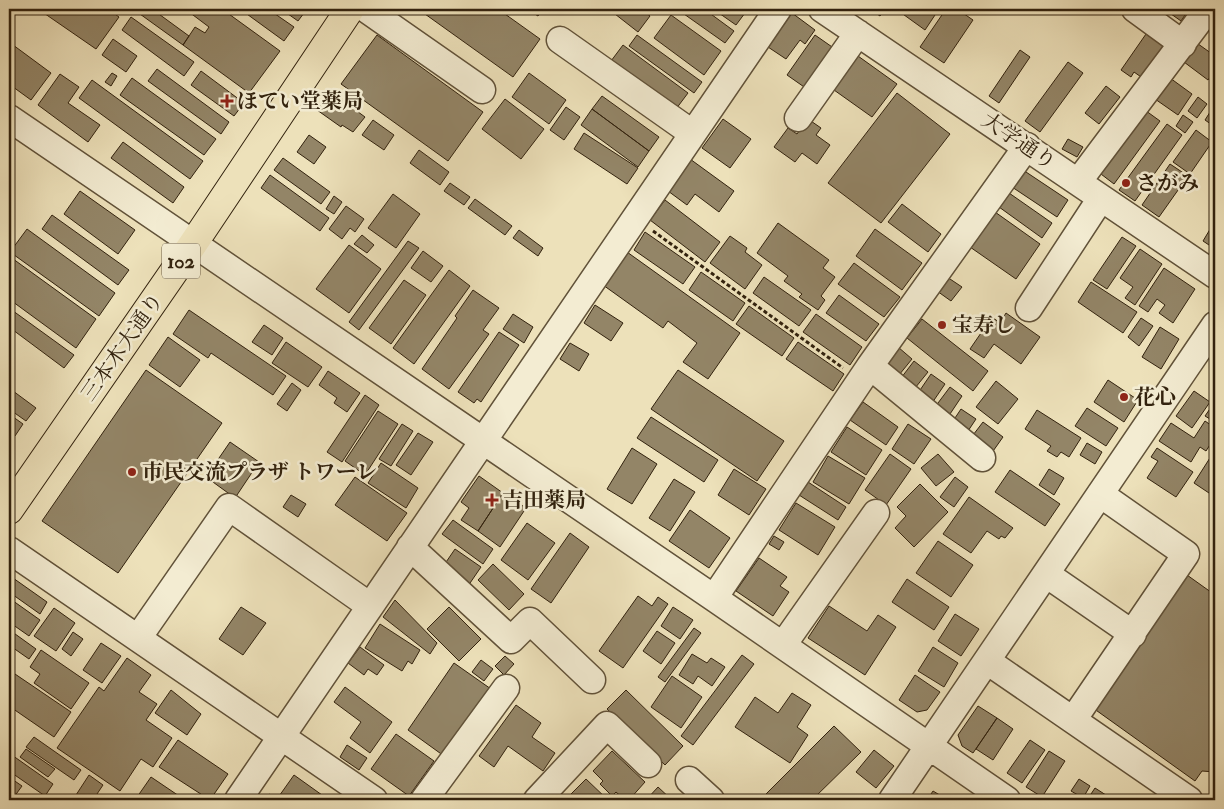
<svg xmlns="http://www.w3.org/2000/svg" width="1224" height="809" font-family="'IM FELL Double Pica','Noto Serif JP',serif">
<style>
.building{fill:#938567;stroke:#32220e}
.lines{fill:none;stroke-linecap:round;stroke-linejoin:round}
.minor-casing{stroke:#615239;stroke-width:29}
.highway-casing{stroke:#32220e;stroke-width:30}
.path{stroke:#32220e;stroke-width:3;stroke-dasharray:4 2.5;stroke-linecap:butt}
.minor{stroke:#f3ecd2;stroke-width:26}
.highway{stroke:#ede1ba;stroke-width:28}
.poi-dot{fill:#8f2418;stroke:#f3ecd2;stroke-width:2}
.labels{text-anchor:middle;stroke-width:5;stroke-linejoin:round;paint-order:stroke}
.shield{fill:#f3ecd2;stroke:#6c5f49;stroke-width:1}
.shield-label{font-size:20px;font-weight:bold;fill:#32220e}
.poi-label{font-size:21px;font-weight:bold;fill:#32220e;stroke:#f3ecd2;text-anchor:start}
.street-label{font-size:21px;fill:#32220e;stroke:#f3ecd2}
</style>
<rect width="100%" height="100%" fill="#ede1ba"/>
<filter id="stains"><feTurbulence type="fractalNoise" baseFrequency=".004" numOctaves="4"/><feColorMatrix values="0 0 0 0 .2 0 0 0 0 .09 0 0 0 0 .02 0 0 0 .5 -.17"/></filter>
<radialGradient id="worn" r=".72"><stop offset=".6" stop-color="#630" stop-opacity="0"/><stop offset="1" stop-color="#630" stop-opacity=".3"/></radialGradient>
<path class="building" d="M38,9h70l11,8 -23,32z
M133,9h19l37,27 -6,9z
M185,9h37l58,42 -31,42 -66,-48 12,-18 10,6 4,-6z
M240,9h28l26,18 -10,14z
M281,9h26l-9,12z
M418,9h80l42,30 -27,38z
M527,9h16l-5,7z
M619,9h22l9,7 -12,16 -23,-18z
M688,9h16l30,22 -9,12 -41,-29z
M718,9h30l-12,16 -20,-14z
M870,9h15l-5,7z
M903,9h36l-14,21 -25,-18z
M946,9h11l16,11 -29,43 -24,-16z
M1164,9h25l-8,12z
M792,13l23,17 -10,14 -5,-4 -14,19 -18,-12z
M671,15l50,36 -17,24 -50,-37z
M131,17l63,45 -10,14 -62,-46z
M1146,34l20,14 -22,31 -10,-7 -3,5 -10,-7z
M377,35l106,77 -35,49 -107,-77z
M637,35l65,47 -8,11 -65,-47z
M815,35l20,14 -28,40 -20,-14z
M113,39l24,17 -11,16 -24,-17z
M1194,41l21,15v14l-7,10 -28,-21z
M9,42l42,31 -20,27 -22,-16z
M623,45l65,48 -12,16 -65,-48z
M1020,50l10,7 -31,46 -10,-7z
M858,56l39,28 -25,33 -38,-27z
M1068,62l15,11 -43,59 -15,-11z
M157,69l72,53 -8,12 -73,-53z
M201,71l43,32 -10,13 -43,-31z
M112,73l5,3 -6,10 -6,-4z
M529,73l37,27 -17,24 -37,-27z
M60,74l19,13 -11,16 32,22 -12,17 -50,-37z
M132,78l84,61 -12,16 -84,-60z
M1170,78l22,16 -14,21 -23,-16z
M92,80l111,81 -13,18 -111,-81z
M1106,86l14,11 -21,27 -14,-11z
M331,92l34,25 -12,15 -11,-7 -1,2 -24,-17z
M897,93l53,41 -69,89 -53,-40z
M602,96l57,41 -10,14 -57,-42z
M1198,97l9,7 -10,14 -9,-7z
M505,99l39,30 -23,30 -39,-30z
M566,107l14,10 -16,23 -14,-10z
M1142,108l18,13 -46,63 -17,-13z
M592,109l57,42 -11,16 -57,-42z
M1212,109l3,2v16l-10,-7z
M1183,115l10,7 -8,11 -9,-7z
M723,119l28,20 -21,29 -28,-20z
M808,119l13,9 -5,7 14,10 -13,19 -15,-11 -7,9 -21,-15 14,-19 9,6z
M373,120l21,15 -10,15 -22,-15z
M1167,124l15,11 -47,66 -16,-11z
M1196,130l16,12 -22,32 -17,-12z
M584,133l54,35 -11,16 -53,-35z
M309,135l17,12 -12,17 -17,-12z
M1068,139l15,8 -6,10 -15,-8z
M123,142l61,45 -11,16 -62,-45z
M419,150l30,22 -9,13 -30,-22z
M283,158l47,34 -9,12 -47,-34z
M690,159l44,32 -15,21 -24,-18 -8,11 -19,-14z
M1170,164l18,12 -29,41 -17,-12z
M1026,172l42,28 -11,17 -48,-32 7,-10z
M270,175l59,43 -9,13 -59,-43z
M450,183l20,14 -6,8 -20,-14z
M80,191l55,39 -17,24 -54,-40z
M1009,193l43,30 -10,15 -43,-31z
M393,194l27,20 -24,34 -28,-20z
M334,196l8,6 -8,12 -8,-5z
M475,199l37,27 -7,9 -37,-27z
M665,200l55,42 -15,20 -55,-42z
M902,204l39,30 -13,18 -40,-30z
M346,206l18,13 -9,13 -5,-4 -8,11 -13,-10z
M995,212l45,32 -24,35 -46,-32z
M52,215l77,55 -11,15 -76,-56z
M1215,221v28l-12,-8z
M778,223l51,37 -6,8 12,9 -14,19 4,4 -7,10 -19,-13 3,-3 -18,-13 4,-5 -31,-23z
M27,229l88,64 -16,23 -89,-64z
M875,229l47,34 -20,27 -46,-34z
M519,230l24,18 -5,8 -25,-18z
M645,232l50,35 -12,17 -49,-34z
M362,235l12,10 -7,8 -13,-9z
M730,236l17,12 -2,4 17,13 -17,24 -35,-26z
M1122,237l14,9 -29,43 -14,-9z
M408,241l11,7 -60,82 -10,-8z
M349,245l32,24 -32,44 -33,-24z
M1140,249l22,15 -27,41 -10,-7 8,-11 -13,-9z
M423,251l20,15 -12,16 -20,-14z
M627,252l113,81 -32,46 -25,-17 14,-19 -29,-22 -5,7 -60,-43z
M9,256l87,63 -20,29 -67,-49z
M854,263l46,34 -16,20 -46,-33z
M1164,268l31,21 -22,34 -14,-10 6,-8 -8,-6 -9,13 -9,-6z
M449,270l21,16 -56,78 -21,-16z
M701,272l44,31 -12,18 -44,-31z
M764,277l47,33 -12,16 -46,-33z
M947,277l15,10 -11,14 -14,-10z
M404,280l22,15 -35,49 -22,-16z
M1091,282l46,30 -14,21 -45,-31z
M473,290l26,18 -16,22 6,4 -40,55 -27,-20 35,-51 -2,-2z
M839,295l40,29 -13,17 -40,-28z
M595,305l28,18 -12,18 -27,-18z
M749,306l45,32 -12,18 -46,-32z
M9,308l65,47 -10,13 -55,-41z
M189,310l97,66 -13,19 -62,-42 -3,5 -35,-24z
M1006,313l34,24 -19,27 -27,-20 -10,14 -14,-9 22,-32 8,6z
M513,314l20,13 -9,16 -21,-14z
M816,314l46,33 -12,18 -47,-33z
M1141,318l12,8 -14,20 -11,-9z
M922,319l66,52 -15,20 -66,-53z
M264,325l19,13 -11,17 -20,-13z
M1160,327l19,12 -18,30 -19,-12z
M499,332l20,13 -38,57 -4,-3 -3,4 -16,-11z
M168,337l32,23 -20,27 -31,-22z
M286,342l36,25 -14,20 -36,-24z
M798,342l46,32 -11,17 -47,-32z
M570,343l19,11 -10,17 -19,-12z
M898,347l14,12 -13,16 -15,-12z
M914,361l14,11 -17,21 -13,-11z
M146,370l76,53 -104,150 -76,-52z
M678,370l106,71 -27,40 -106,-72z
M328,371l32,22 -13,19 -13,-9 3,-5 -18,-13z
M931,374l14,10 -15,22 -14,-10z
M1108,380l30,20 -14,22 -30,-20z
M996,381l22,18 -20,25 -22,-17z
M292,383l9,7 -14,21 -10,-7z
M950,387l12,9 -14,21 -13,-10z
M9,388l27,20 -10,13 -17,-12z
M1194,391l16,11 -18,26 -16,-12z
M365,395l14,10 -37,57 -15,-10z
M863,402l35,25 -12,18 -36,-25z
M1214,403l1,1v18l-10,-6z
M1087,408l31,20 -12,18 -31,-20z
M961,409l15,10 -8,12 -15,-10z
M1037,410l44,28 -12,19 -8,-5 -4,5 -10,-6 4,-5 -26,-17z
M378,411l20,13 -33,51 -20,-14z
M9,414l14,10 -8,12 -6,-4z
M651,417l67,43 -14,22 -67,-44z
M1205,421l10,7v9l-9,14 -6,-4 -9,15 -32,-21 12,-18 23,15z
M983,422l20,15 -12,17 -21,-15z
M402,424l11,7 -22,35 -12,-7z
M908,424l23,15 -17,25 -22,-15z
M847,427l35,23 -16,25 -35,-23z
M418,433l15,9 -22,33 -15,-10z
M230,442l29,20 -24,36 -29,-21z
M1087,443l15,9 -7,12 -15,-9z
M632,448l25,16 -25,40 -25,-15z
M1157,448l36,24 -17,25 -29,-19 11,-17 -7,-4z
M1215,450v47l-21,-14z
M890,454l21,15 -25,36 -21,-15z
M938,454l16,18 -18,14 -15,-18z
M828,456l37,22 -16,26 -36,-22z
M381,463l37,25 -12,20 -38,-25z
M734,469l32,20 -17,26 -31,-20z
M1049,469l15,9 -10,17 -15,-10z
M1010,470l50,34 -15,22 -50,-34z
M479,476l24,17 -25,38 -17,-11 8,-12 -8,-6z
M355,477l52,36 -20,28 -52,-36z
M955,477l13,10 -14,20 -14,-10z
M674,479l21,13 -25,39 -21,-13z
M808,482l38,25 -8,13 -39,-25z
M920,484l28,28 -34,35 -19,-19 11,-12 -9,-9z
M503,493l23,15 -26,39 -22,-16z
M291,495l15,9 -8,13 -15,-10z
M969,497l44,31 -8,10 -4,-2 -2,3 -12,-8 -16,22 -28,-19z
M796,503l39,24 -17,28 -39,-25z
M690,510l40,28 -21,30 -40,-27z
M453,520l40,29 -10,15 -41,-30z
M527,523l28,20 -27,37 -27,-20z
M570,533l19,14 -38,56 -20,-14z
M774,536l10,6 -5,8 -10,-6z
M938,541l35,24 -22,32 -35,-24z
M455,549l26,18 -13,19 -26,-18z
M759,558l28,19 -7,9 9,6 -16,24 -37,-25z
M493,564l31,30 -15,16 -31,-30z
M1187,575l28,20v177l-13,-1 -7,10 -102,-73z
M13,578l34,24 -7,12 -31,-22v-7z
M907,579l42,28 -15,23 -42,-28z
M638,596l14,10 6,-9 10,7 -45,64 -24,-17z
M9,598l31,22 -11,16 -20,-14z
M395,600l42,43 -7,11 -47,-37z
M829,606l38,25 11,-16 18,12 -31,48 -57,-37z
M241,607l25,16 -23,32 -24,-16z
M449,607l32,32 -22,22 -32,-32z
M673,607l20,13 -13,19 -19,-13z
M54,608l21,15 -19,28 -22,-15z
M955,614l24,15 -18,27 -23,-15z
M380,624l40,26 -8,14 -4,-3 -6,10 -37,-23z
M694,628l7,5 -36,49 -7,-5z
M11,631l25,18 -7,10 -20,-14v-10z
M657,631l18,12 -14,21 -18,-13z
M73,632l10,7 -12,17 -9,-7z
M101,643l20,13 -19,27 -19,-13z
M360,647l24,18 -7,10 -9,-6 -4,6 -16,-12z
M933,647l25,16 -14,24 -26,-16z
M41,650l48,33 -18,26 -37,-26 6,-9 -10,-7z
M692,654l15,9 4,-5 14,9 -13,19 -14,-10 -5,8 -14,-9z
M742,655l12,9 -61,81 -12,-9z
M505,656l9,8 -10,11 -9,-9z
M127,658l24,17 -12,17 18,12 -11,16 26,18 -19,29 -12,-8 -21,32 -63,-43 42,-61 5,4z
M481,660l12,9 -9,12 -12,-9z
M454,663l37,26 -47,67 -36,-26z
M15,674l56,38 -17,25 -45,-31v-23z
M915,675l25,17 -13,18 -10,2 -18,-12z
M672,676l30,21 -21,31 -30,-21z
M345,687l47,35 -22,31 -20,-15 11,-16 -27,-20z
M171,690l30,24 -14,21 -32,-22z
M626,690l57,56 -18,19 -58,-56z
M792,693l19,12 -14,22 11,8 -18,28 -55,-36 20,-30 23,16z
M516,705l25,18 -9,14 23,16 -12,18 -35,-25 -14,21 -15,-11z
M978,706l19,12 -24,35 -11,-7 -4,-11z
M997,718l16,11 -20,31 -17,-11z
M834,726l27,26 -49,48h-52z
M396,734l38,27 -25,35 -38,-27z
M34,737l47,33 -7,10 -48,-33z
M178,740l50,34 -18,26 -51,-33z
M1030,740l15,10 -23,33 -15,-10z
M347,745l20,13 -8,12 -19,-13z
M26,749l29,20 -7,8 -28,-20z
M874,750l20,16 -18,22 -20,-16z
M612,751l33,31 -16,18h-4l-9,-8 -4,4 -12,-12 3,-3 -10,-10z
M1049,751l16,10 -23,36 -16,-10z
M9,753l44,31 -8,12 -36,-25z
M89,775l14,10 -10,15h-9l-8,-5z
M294,775l35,25h-65l5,-6 8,5z
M9,777l13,9 -8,11 -5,-4z
M151,777l34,23h-50z
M586,779l22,21h-35l-4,-4z
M1079,779l11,7 -7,12 -12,-7z
M658,787l14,13h-26z
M1095,788l14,9 -2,3h-20z
M933,791l15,9h-21z"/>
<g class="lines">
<g class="minor-casing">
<path id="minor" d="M366,9l116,81
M822,9l393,266
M1135,9l48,35
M560,40l132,93
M9,118l705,480 293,202
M798,118l60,-85
M1078,182l130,-173
M1029,308l72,-110
M870,366l112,92
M410,547l101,93 19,-19 62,59
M9,550l365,250
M1046,574l87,60
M714,598l156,-232 157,-220
M138,638l91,-131 141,99
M783,645l93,-132
M987,661l202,139
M1073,720l113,-166 -86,-60
M689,780l22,20
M238,800l540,-791
M424,800l82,-112
M537,800l70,-75 41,39
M892,800l323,-475"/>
</g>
<g class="highway-casing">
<path id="highway" d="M9,510l184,-266 157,-235"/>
</g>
<path class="path" d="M653,231l190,137"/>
<use href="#minor" class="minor"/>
<use href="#highway" class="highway"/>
</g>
<g class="poi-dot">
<path d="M224.5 93.5h5v5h5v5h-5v5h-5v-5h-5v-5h5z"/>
<circle cx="1126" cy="183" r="5"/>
<circle cx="942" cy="325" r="5"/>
<circle cx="1124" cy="397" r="5"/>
<circle cx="132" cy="472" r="5"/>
<path d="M489.5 492.5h5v5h5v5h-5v5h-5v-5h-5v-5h5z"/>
</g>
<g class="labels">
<rect class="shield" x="162" y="243.5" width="38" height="35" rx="4"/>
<g class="shield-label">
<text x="181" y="268">102</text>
</g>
<g class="poi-label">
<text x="237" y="108">ほてい堂薬局</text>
<text x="1136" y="190">さがみ</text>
<text x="952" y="332">宝寿し</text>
<text x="1134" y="404">花心</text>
<text x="142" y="479">市民交流プラザ トワーレ</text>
<text x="502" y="507">吉田薬局</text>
</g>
<g class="street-label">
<text transform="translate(1019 141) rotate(34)" y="7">大学通り</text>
<text transform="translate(122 347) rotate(-55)" y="7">三本木大通り</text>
</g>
</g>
<rect width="1224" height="809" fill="none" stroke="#ede1ba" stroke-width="30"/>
<rect x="10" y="10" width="1204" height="789" fill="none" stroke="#32220e" stroke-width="2.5"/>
<rect x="15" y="15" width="1194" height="779" fill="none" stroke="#32220e"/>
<rect width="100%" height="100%" filter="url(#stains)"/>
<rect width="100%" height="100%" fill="url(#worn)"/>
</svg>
